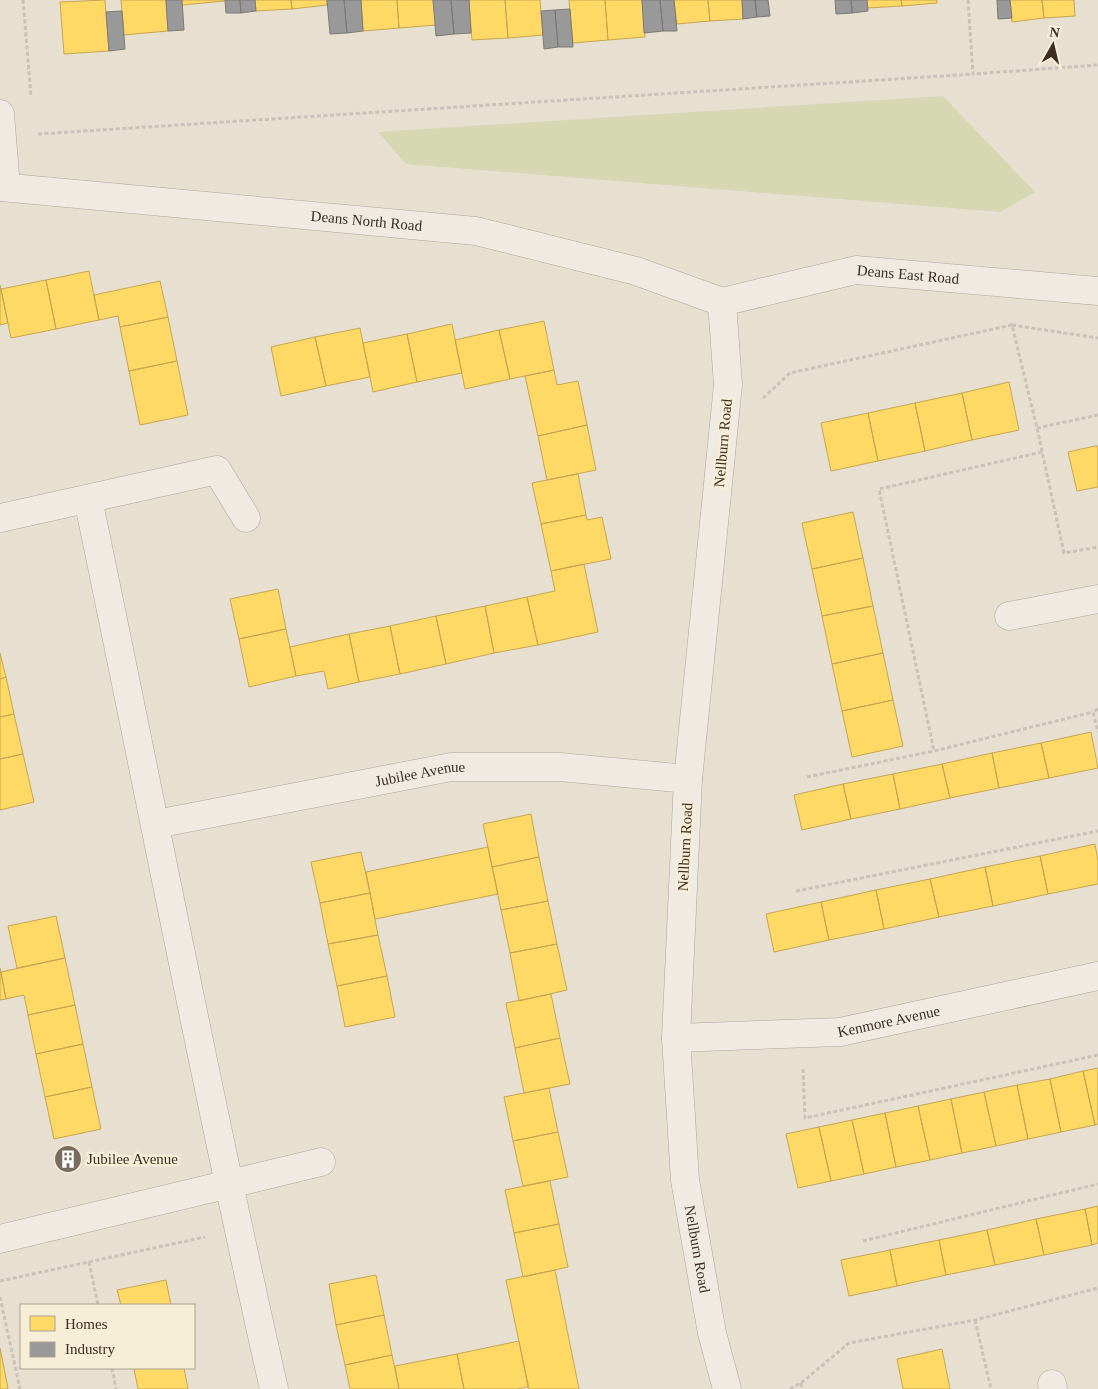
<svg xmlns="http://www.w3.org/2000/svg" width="1098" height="1389" font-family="'Times New Roman',serif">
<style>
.green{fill:#d6d7b3}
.homes{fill:#ffd966;stroke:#c5a651}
.industry{fill:#999;stroke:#7d7975}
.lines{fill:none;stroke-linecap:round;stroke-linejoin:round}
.minor-casing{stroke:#ada599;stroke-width:29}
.tertiary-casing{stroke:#ada599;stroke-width:29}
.path{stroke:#c8c2b9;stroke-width:3;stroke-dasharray:4 2.5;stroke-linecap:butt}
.minor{stroke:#efebe3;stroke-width:28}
.tertiary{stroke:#efebe3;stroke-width:28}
.labels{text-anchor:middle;stroke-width:5;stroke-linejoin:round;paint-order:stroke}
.street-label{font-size:15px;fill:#3d2e20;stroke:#f7eed8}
.poi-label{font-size:15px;fill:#3d2e20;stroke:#f7eed8;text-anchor:start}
</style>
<rect width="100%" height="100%" fill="#e7e0d1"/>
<path class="green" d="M943,96l92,96 -35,20 -594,-48 -28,-32z"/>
<path class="homes" d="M105,0l4,51 -45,3 -4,-52z
M121,0h45l2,31 -44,4z
M182,0h43v1l-43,4z
M255,0h36l1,9 -36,2z
M291,0h36v5l-35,4z
M361,0h36l2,28 -36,3z
M397,0h36l3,25 -37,3z
M469,0h36l3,38 -36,2z
M505,0h35l3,35 -35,3z
M569,0h36l3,40 -35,3z
M605,0h37l3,37 -37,3z
M674,0h34l2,21 -33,3z
M708,0h34l1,19 -33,2z
M867,0h34l1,6 -35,2z
M901,0h36v3l-35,3z
M1010,0h32l2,18 -32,4z
M1042,0h32l1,16 -31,2z
M89,271l10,49 -43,9 -10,-49z
M46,280l10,49 -45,9 -10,-49z
M160,281l8,36 -48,10 -2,-11 -19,4 -5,-25z
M0,285l8,38 -8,2z
M168,317l9,44 -48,10 -9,-44z
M544,321l10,49 -44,9 -11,-49z
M452,324l10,49 -45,9 -10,-48z
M360,328l10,49 -44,9 -11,-49z
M499,330l11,49 -45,10 -10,-49z
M407,334l10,48 -44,10 -10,-49z
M315,337l11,49 -45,10 -10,-49z
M177,361l11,54 -48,10 -11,-54z
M554,370l3,15 21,-4 9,44 -49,11 -13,-60z
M1009,382l10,48 -47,10 -10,-47z
M962,393l10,47 -47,11 -10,-48z
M915,403l10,48 -47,10 -10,-48z
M868,413l10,48 -47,10 -10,-48z
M587,425l9,45 -49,10 -9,-44z
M1095,446h3v41l-21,4 -9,-39z
M578,474l8,41 -45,9 -9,-41z
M853,512l10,46 -51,11 -10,-46z
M586,515l1,5 15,-3 9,42 -60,12 -10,-47z
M863,558l10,48 -51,10 -10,-47z
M584,564l14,68 -60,13 -11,-48 28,-6 -4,-20z
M278,589l8,40 -47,10 -9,-40z
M527,597l11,48 -44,8 -9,-47z
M485,606l9,47 -48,11 -10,-48z
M873,606l10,47 -51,11 -10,-48z
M436,616l10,48 -46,10 -10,-48z
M390,626l10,48 -41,8 -10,-48z
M286,629l10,47 -47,11 -10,-48z
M349,634l10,48 -31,7 -4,-18 -28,5 -6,-29z
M0,653l6,24 -6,2z
M883,653l10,47 -51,11 -10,-47z
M6,677l8,37 -14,3v-38z
M893,700l10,46 -51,11 -10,-46z
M14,714l9,40 -23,5v-42z
M1091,732l7,36 -49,10 -8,-35z
M1041,743l8,35 -50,10 -7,-35z
M992,753l7,35 -49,10 -8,-34z
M23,754l11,48 -34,8v-51z
M942,764l8,34 -50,11 -7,-35z
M893,774l7,35 -49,10 -8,-35z
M843,784l8,35 -49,11 -8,-35z
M531,814l8,43 -47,10 -9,-43z
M1095,844l3,17v23l-50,10 -8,-38z
M488,847l10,47 -123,25 -9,-47z
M361,852l9,41 -50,10 -9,-41z
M1040,856l8,38 -55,12 -8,-39z
M539,857l9,44 -47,9 -9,-43z
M985,867l8,39 -54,11 -9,-38z
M930,879l9,38 -55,12 -8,-39z
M876,890l8,39 -55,11 -8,-38z
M370,893l8,42 -50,9 -8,-41z
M548,901l9,43 -47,9 -9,-43z
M821,902l8,38 -55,12 -8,-38z
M56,916l9,42 -48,10 -9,-42z
M378,935l9,41 -50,10 -9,-42z
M557,944l10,46 -48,11 -9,-48z
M65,958l10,47 -47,10 -4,-20 -18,4 -5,-27z
M0,968l6,31 -6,1z
M387,976l8,41 -50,10 -8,-41z
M551,994l9,44 -45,10 -9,-45z
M75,1005l8,39 -47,10 -8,-39z
M560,1038l10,46 -46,9 -9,-45z
M83,1044l9,43 -47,10 -9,-43z
M1098,1068v56l-3,1 -12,-54z
M1083,1071l12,54 -34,7 -11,-53z
M1050,1079l11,53 -33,7 -11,-54z
M1017,1085l11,54 -32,7 -12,-54z
M92,1087l9,42 -47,10 -9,-42z
M549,1088l9,44 -45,9 -9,-44z
M984,1092l12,54 -34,7 -11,-54z
M951,1099l11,54 -32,7 -12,-54z
M918,1106l12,54 -34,7 -11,-54z
M885,1113l11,54 -32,7 -12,-54z
M852,1120l12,54 -33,7 -12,-54z
M819,1127l12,54 -33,7 -12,-54z
M558,1132l10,45 -45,9 -10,-45z
M72,1152l3,11 -12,3 -2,-12z
M550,1181l9,43 -45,9 -9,-43z
M1098,1206v37l-6,2 -7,-36z
M1085,1209l7,36 -48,10 -8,-36z
M1036,1219l8,36 -49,10 -8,-35z
M559,1224l9,43 -45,10 -9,-44z
M987,1230l8,35 -49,10 -7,-35z
M939,1240l7,35 -49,11 -7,-36z
M890,1250l7,36 -48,10 -8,-36z
M555,1270l24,119h-50l-23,-109z
M376,1275l8,40 -48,10 -7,-41z
M166,1280l5,25h-50l-4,-15z
M384,1315l8,40 -47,10 -9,-40z
M519,1341l9,46 -11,2h-53l-7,-35z
M0,1348l8,40 -2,1h-6z
M942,1349l8,40h-47l-6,-30z
M457,1354l7,35h-65l-4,-23z
M392,1355l7,34h-49l-5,-24z
M140,1368h44l4,21h-50l-4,-20z"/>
<path class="industry" d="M166,0h16l2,30 -16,1z
M225,0h15l1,13h-15z
M240,0h15l1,11 -15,2z
M327,0h17l3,33 -17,1z
M344,0h17l2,31 -16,2z
M433,0h18l3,34 -18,2z
M451,0h18l2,33 -17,1z
M642,0h18l3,31 -19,2z
M660,0h14l3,31h-14z
M742,0h13l2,17 -14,2z
M755,0h13l2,16 -13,1z
M835,0h16l1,13 -16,1z
M851,0h16l1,11 -16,2z
M997,0h13l2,18 -14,1z
M570,9l3,38h-15l-3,-37z
M555,10l3,37 -14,2 -3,-38z
M122,11l3,38 -16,2 -3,-39z"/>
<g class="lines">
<g class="minor-casing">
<g id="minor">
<path d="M0,114l6,73"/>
<path d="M88,499c62,297 119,594 186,890"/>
<path d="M0,518l217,-48 29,48"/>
<path d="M1009,616l89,-17"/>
<path id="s1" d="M156,824l295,-57h109l128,12"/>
<path id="s2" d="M676,1038l164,-6 258,-56"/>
<path d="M0,1239l321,-77"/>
<path d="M1052,1384l1,5"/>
</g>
</g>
<g class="tertiary-casing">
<g id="tertiary">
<path id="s3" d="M0,187l476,44 160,40 86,31"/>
<path id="s4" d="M722,302l6,83 -40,394 -12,259 9,142 27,153 15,56"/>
<path id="s5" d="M722,302l134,-32 242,21"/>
</g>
</g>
<path class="path" d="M23,0l8,96
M968,0l5,74 125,-9
M38,134l935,-60
M1012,325l86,13
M763,398l27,-25 222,-48 25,103 27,125 34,-6
M1037,428l61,-13
M1042,452l-163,37 55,262 159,-39
M1098,709l-5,3 5,20
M807,777l127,-26
M796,891l302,-60
M803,1069l2,49 293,-63
M863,1241l235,-57
M89,1262l9,43
M0,1281l205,-44
M0,1297l20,92
M975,1320l16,69
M112,1368l4,21
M801,1383l1,6
M790,1389l11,-6 48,-40 126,-23 123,-32"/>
<use href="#minor" class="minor"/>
<use href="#tertiary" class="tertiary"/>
</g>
<defs>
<g id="building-disc" transform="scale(1.4375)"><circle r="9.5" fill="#786c5e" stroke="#f7eed8"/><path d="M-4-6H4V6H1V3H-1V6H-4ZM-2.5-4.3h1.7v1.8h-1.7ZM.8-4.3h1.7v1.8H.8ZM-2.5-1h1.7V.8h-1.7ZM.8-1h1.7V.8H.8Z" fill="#fff"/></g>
</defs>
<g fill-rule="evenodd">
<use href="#building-disc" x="68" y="1159"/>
</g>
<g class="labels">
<g class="street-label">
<text dy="5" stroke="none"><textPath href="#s3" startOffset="368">Deans North Road</textPath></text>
<text dy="5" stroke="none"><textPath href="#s5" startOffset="190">Deans East Road</textPath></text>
<text transform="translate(723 443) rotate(-85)" y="5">Nellburn Road</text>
<text dy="5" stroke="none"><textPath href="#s1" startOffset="269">Jubilee Avenue</textPath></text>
<text transform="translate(685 847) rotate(-87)" y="5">Nellburn Road</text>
<text dy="5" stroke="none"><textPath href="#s2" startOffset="214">Kenmore Avenue</textPath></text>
<text dy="5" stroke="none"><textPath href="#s4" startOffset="951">Nellburn Road</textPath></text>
</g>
<g class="poi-label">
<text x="87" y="1164">Jubilee Avenue</text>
</g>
</g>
<rect x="20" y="1304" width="175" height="65" fill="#f7eed8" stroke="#ada18e"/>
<rect x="30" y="1316" width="25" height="15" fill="#ffd966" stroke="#ada18e"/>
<text x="65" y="1329" font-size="15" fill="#3d2e20">Homes</text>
<rect x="30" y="1342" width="25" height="15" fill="#999999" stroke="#ada18e"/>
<text x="65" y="1354" font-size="15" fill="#3d2e20">Industry</text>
<g transform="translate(1053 45) rotate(8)" stroke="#f7eed8" stroke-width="4" paint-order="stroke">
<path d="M0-4L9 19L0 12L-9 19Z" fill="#3d2e20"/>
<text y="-8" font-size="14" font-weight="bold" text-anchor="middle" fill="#3d2e20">N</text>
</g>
</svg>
